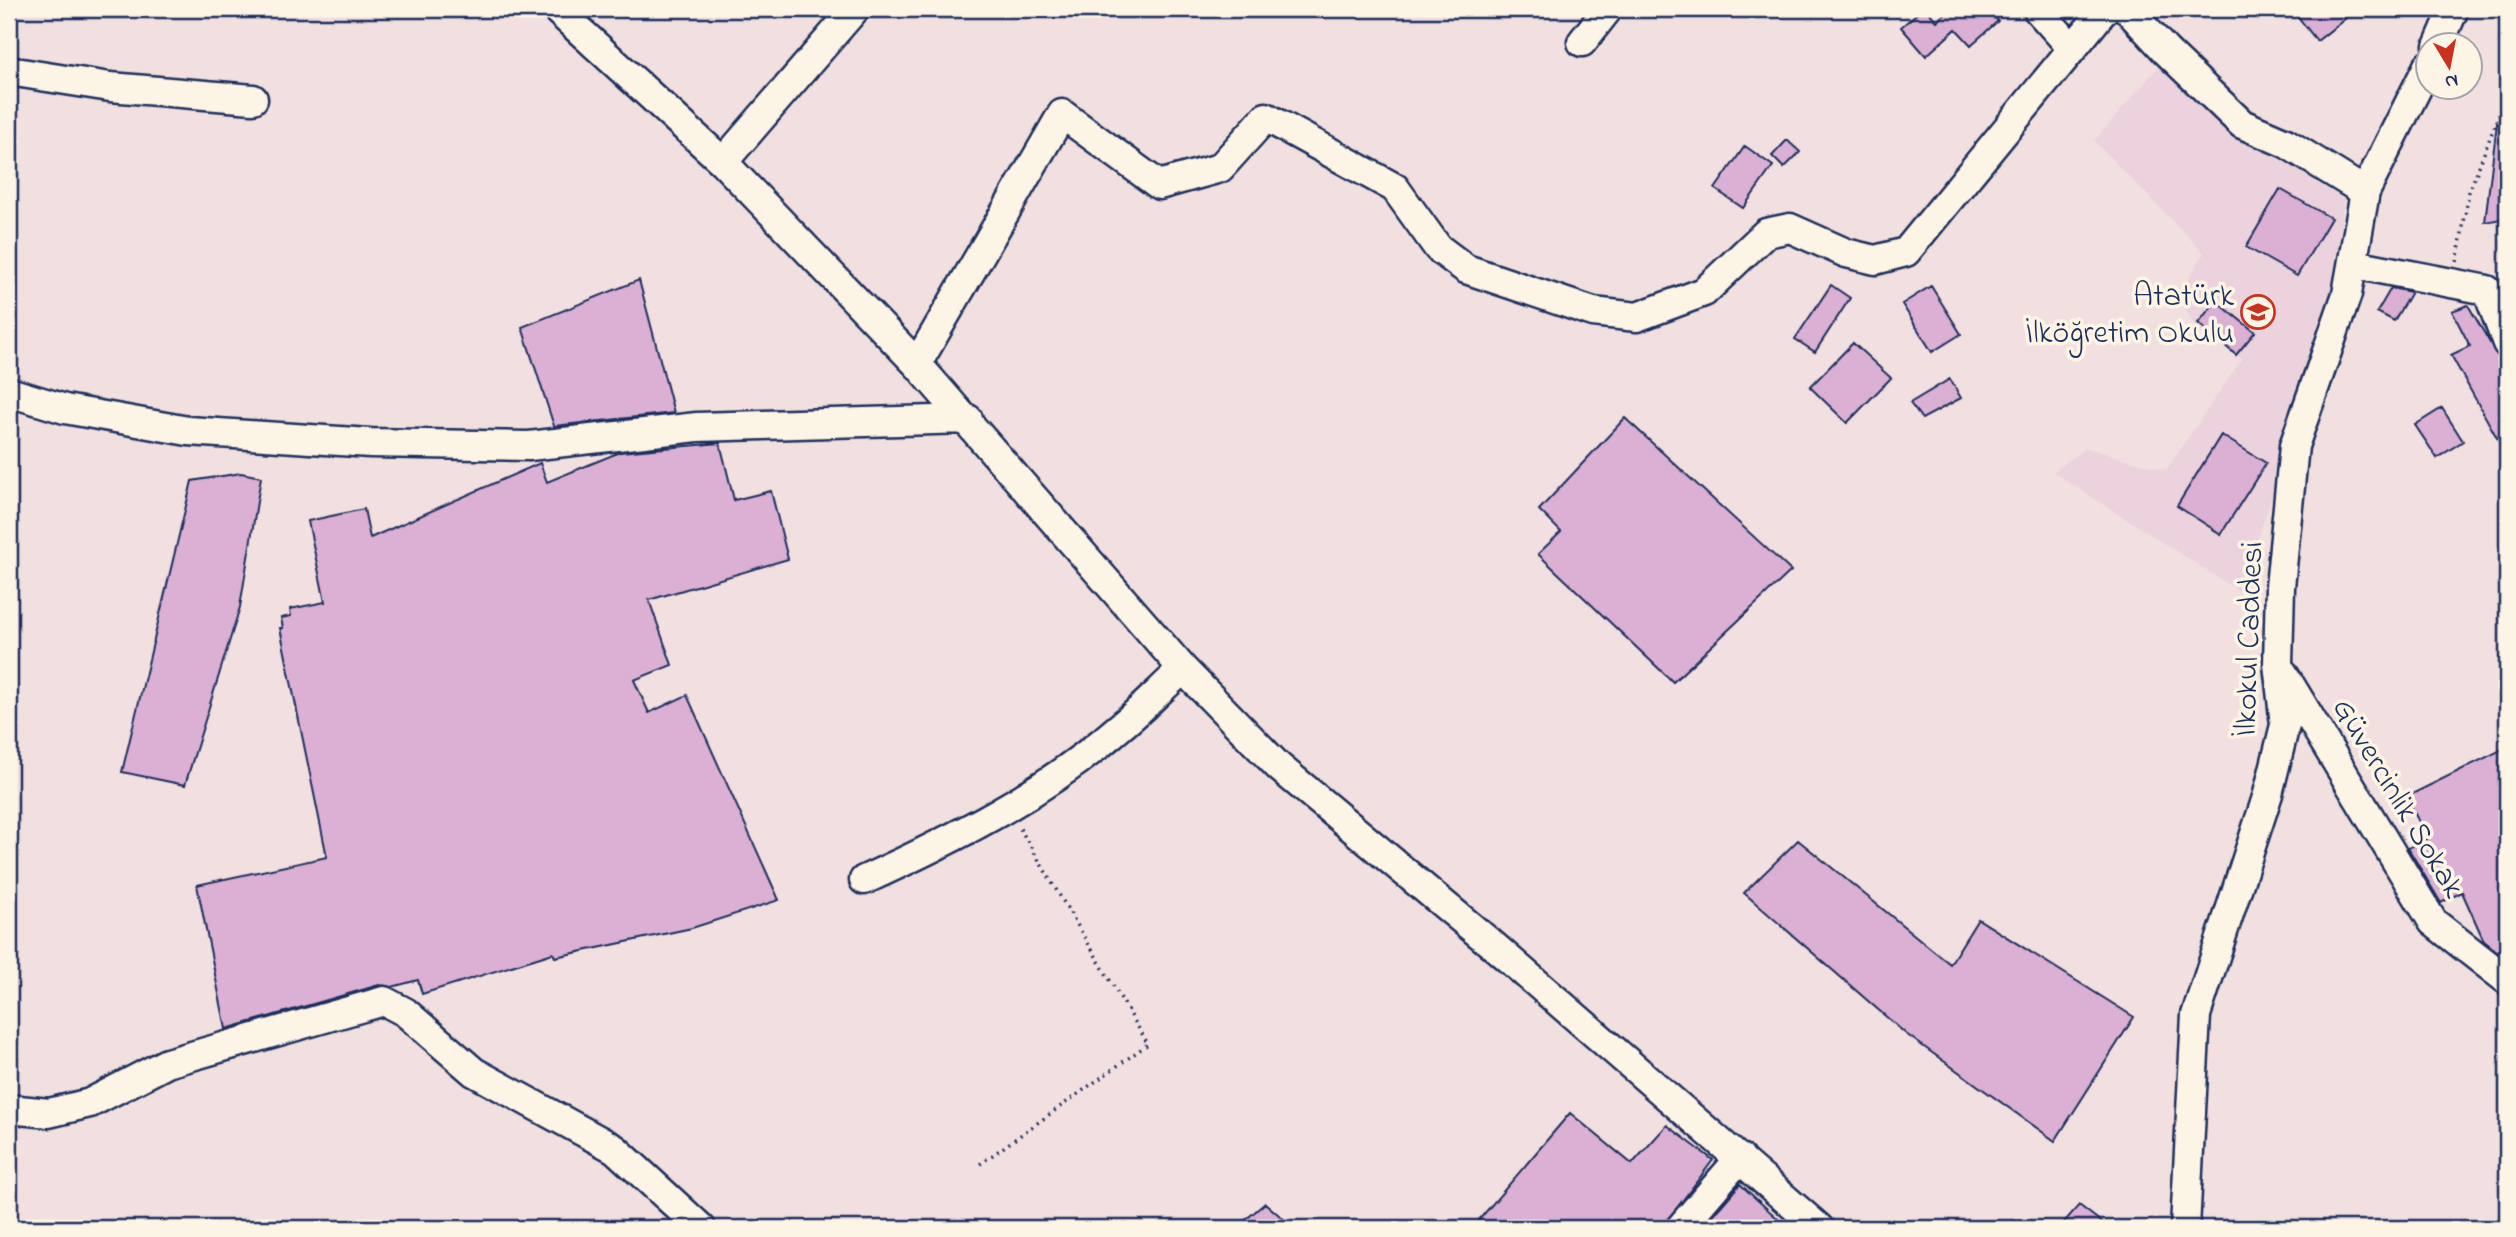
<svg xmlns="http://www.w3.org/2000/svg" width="2516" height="1237" font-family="'Indie Flower',sans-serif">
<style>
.built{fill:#ebd2dc}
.building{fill:#dbb0d4;stroke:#1b2f5e;stroke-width:2}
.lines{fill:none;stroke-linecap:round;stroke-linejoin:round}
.minor-casing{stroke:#1b2f5e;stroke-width:33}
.path{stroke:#1b2f5e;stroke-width:3.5;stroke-dasharray:2 5;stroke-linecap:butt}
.minor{stroke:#fcf5e5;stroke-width:28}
.labels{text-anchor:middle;stroke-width:7;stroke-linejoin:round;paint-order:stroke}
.poi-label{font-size:32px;fill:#1b2f5e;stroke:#fcf5e5;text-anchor:end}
.street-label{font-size:32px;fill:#1b2f5e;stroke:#fcf5e5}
</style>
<rect width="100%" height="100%" fill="#f2e0e0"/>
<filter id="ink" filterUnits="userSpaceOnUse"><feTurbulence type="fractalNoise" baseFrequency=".0143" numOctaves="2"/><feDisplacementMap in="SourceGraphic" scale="14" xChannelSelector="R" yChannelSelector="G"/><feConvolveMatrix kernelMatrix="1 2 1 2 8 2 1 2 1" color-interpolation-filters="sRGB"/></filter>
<g filter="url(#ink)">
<path class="built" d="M2162,63l66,62 116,75 -17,129 -87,263 -187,-120 33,-24 80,22 76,-111 -46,-31 -18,-32 26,-43 -110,-112z"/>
<path class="building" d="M1922,9h4l11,12 13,-12h37l11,12 -27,24 -15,-16 -30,27 -25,-29z
M2292,9h46l8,9 -29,23z
M2497,123l10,1v94l-22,4z
M1787,140l13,12 -16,16 -12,-12z
M1745,146l28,20 -30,42 -28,-19z
M2280,189l51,29 -34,58 -51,-29z
M639,280l35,133 -120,13 -32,-99z
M1831,285l19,13 -35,54 -20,-13z
M1931,286l30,48 -29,18 -30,-48z
M2391,288l20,4 -17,29 -17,-9z
M2216,301l39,31 -19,23 -38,-32z
M2468,305l39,67v84l-56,-101 19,-9 -18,-35z
M1853,343l38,35 -44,45 -37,-36z
M1950,379l11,19 -39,21 -12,-16z
M2442,408l21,33 -26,17 -22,-33z
M1625,418l166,153 -118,111 -135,-128 23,-22 -22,-22z
M2221,435l45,28 -45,71 -44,-28z
M720,443l14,57 37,-9 17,68 -139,41 23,65 -38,15 15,33 38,-18 92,205 -87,28 -137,29 -2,-4 -131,41 -4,-14 -26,7 -13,-2 -153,44 -29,-144 130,-28 -47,-229h3l-2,-10 10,-2 -1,-7 35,-7 -17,-81 56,-12 6,29 170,-75 7,19 73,-30z
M241,473l20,4 -21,130 -55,178 -63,-13 70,-291z
M2507,747v212l-23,-18 -22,-49 -21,11 -33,-55 20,-9 -22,-42z
M1798,840l152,124 28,-45 156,98 -79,124 -149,-107 -162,-141z
M1570,1113l62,51 35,-39 46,35 -51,68h-190z
M1740,1184l48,44h-86z
M1265,1203l29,25h-58z
M2079,1205l30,23h-50z"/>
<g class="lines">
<g class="minor-casing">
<path id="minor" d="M556,9l167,153 194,202 266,305 96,98 216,180 324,281
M2037,9l35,39
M2127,9l39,42 76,73 44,19 79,49
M1582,42l26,-33
M2438,46l16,-37
M9,71l101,16 143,12
M723,162l132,-153
M2354,264l133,26 20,53
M917,364l145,-250 97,71 61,-17 46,-51 129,71 43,60 28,21 127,43 44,5 67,-25 62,-59 24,-5 56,25 29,7 31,-8 199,-243
M9,392l56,17 123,22 182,12 159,3 168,-19 271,-8
M2283,673l150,249 74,58
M864,880c90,-41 181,-87 256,-153 22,-18 42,-39 63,-58
M9,1109l40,4 41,-10 77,-40 217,-62 21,11 69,60 141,77 86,79
M1680,1228l60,-70
M2185,1228l11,-213 72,-221 17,-69 -7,-61 2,-77 14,-141 53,-152 18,-102 63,-126"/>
</g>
<path class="path" d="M2457,262l12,-70 38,-98
M980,1164l168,-120 -129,-217"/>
<use href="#minor" class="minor"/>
</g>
</g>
<defs>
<g id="school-ring" transform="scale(1.75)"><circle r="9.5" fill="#fcf5e5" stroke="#c8321e" stroke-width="1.5"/><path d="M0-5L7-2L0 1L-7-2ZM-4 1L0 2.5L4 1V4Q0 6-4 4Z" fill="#c8321e"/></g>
</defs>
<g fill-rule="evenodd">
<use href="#school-ring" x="2258" y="312"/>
</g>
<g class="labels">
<g class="poi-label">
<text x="2234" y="305">Atatürk<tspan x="2234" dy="37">İlköğretim Okulu</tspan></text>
</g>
<g class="street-label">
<text transform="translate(2247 639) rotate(-88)" y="11">İlkokul Caddesi</text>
<text transform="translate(2400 797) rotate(59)" y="11">Güvercinlik Sokak</text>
</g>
</g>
<rect width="2516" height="1237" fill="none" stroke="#fcf5e5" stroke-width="35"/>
<rect x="18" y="18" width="2481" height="1202" fill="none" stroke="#1b2f5e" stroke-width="2.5" filter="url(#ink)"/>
<g transform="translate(2449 66) rotate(170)"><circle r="33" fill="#fcf5e5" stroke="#a2a6af" stroke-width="2"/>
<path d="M0-5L12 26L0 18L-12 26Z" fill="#c8321e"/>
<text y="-10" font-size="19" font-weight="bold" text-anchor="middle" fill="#1b2f5e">N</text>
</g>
</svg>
